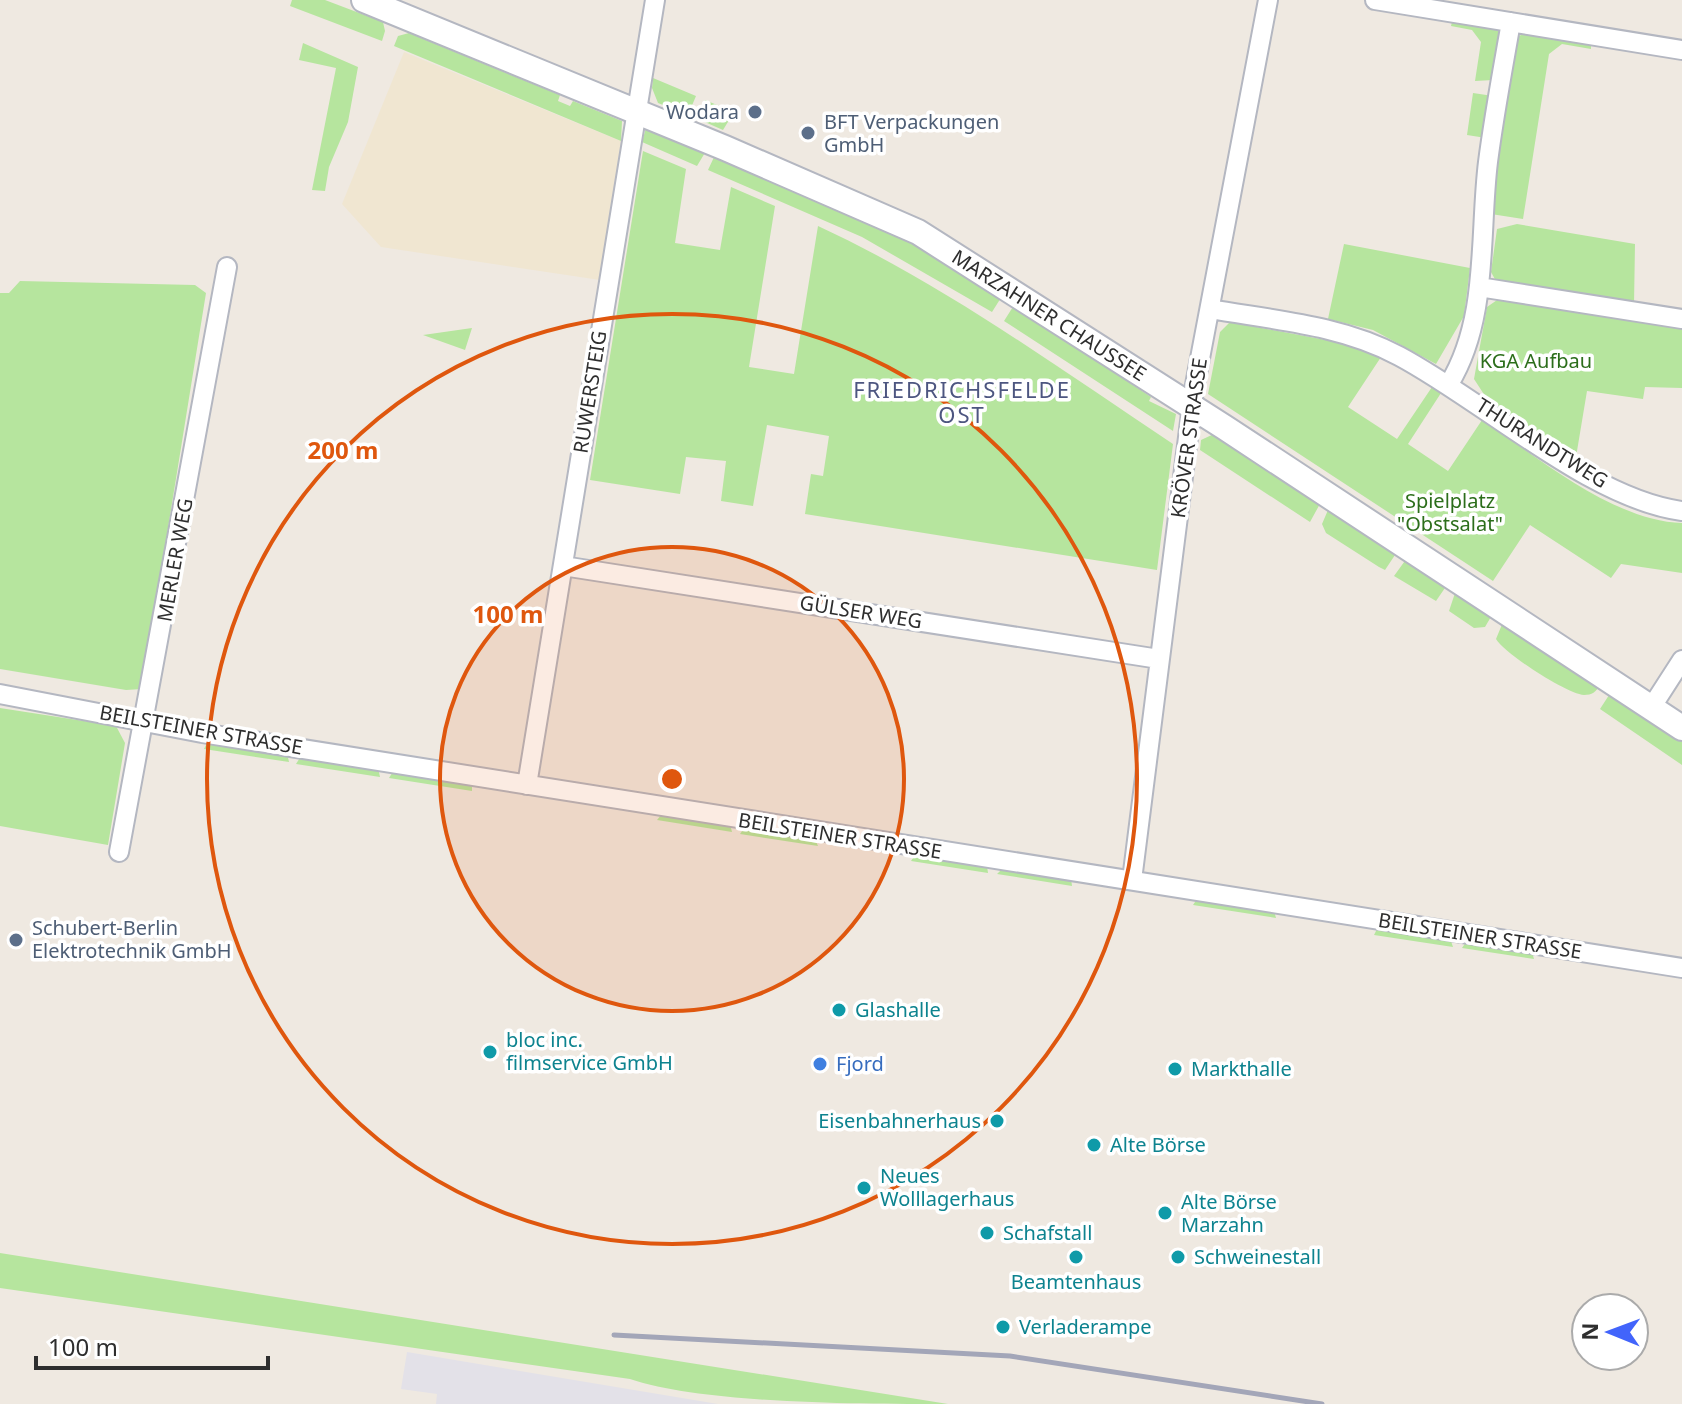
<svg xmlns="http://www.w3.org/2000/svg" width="1682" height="1404" font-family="'Noto Sans',sans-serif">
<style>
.industrial{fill:#e3e1e8}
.education{fill:#f0e6d1}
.green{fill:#b6e59e}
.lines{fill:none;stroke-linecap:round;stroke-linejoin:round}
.minor-casing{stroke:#b4b7c1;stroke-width:22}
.tertiary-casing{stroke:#b4b7c1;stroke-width:28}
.minor{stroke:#fff;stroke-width:18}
.tertiary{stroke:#fff;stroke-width:24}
.rail{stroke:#a3a6b8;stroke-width:5}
.ring{fill:none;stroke:#df570e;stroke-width:4}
.service-dot{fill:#5c6f8a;stroke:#fff;stroke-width:3}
.culture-dot{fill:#0f9aa8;stroke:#fff;stroke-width:3}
.shop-dot{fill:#3f7fe0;stroke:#fff;stroke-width:3}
.labels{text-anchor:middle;stroke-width:7;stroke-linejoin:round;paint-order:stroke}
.service-label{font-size:20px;fill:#4e5e75;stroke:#fff;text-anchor:start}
.street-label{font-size:20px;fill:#2e2e2e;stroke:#fff}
.park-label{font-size:20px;fill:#2c6e1b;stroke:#fff}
.culture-label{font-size:20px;fill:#0d838f;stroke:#fff;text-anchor:start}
.shop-label{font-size:20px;fill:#366cbe;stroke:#fff;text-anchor:start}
.neighbourhood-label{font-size:22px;letter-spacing:2px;fill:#4d5680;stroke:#fff}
.centre{fill:#df570e;stroke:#fff;stroke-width:4}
.ring-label{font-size:24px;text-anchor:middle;font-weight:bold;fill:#df570e;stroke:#fff;stroke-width:7;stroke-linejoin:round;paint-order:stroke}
</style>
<rect width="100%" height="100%" fill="#efe9e1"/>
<path class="industrial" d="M407,1352l311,52h-282l1,-10 -36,-5z"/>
<path class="education" d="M404,52l217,89 -21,139 -219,-33 -39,-43z"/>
<path class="green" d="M292,0h33l58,22 2,9 -3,10 -92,-35z
M1453,18l47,11 -7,51 -18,1 6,-39 -9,-12 -21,-4z
M409,33l151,62 -2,6 12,5 3,-5 49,20 -1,20 -227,-95 4,-10z
M1525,33l66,10v6l-29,-5 -13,10 -26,165 -32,-5 -1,-12 25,-164z
M303,43l55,24 -10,55 -19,45 -4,24 -13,-1 24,-122 -37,-8z
M653,78l43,18 -8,19 -30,-12 -6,-15z
M1473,93l20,3 -7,42 -19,-3z
M705,100l29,12 -11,18 -25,-11z
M646,128l60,23 -9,15 -55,-24z
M643,151l43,18 -11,74 45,7 11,-63 44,19 -26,161 45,7 24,-148c126,58 240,142 355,218l-16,126 -352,-56 6,-40 12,2 6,-40 -62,-11 -14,81 -32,-5 5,-40 -40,-4 -6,37 -90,-14z
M715,155l149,60 140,78 -12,19 -130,-75 -154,-67z
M1517,224l118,20 -1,61 -137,-22 -6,-11 6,-43z
M1344,244l126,24 -6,48 -28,48 -63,-34 -45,-11z
M20,281l175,4 11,8 -64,396 -16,1 -126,-21v-376h9z
M1500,298l182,27v63l-37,-1 -2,12 -56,-8 -11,66 -89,-58 -13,-20 13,-72z
M1016,302l117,76 -3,5 21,14 -2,4 27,13 -3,17 -169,-110z
M1230,322l112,21 39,14 -33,50 49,32 35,-52 9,6 -33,51 40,27 34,-51c56,37 131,101 200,103v50l-61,-9 -10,14 -81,-53 -37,56 -285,-187 12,-62z
M472,328l-7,22 -42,-15z
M1216,433l105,69 -11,20 -110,-72 1,-10z
M1328,510l69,42 -12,18 -6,-3 -53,-34 -4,-9z
M1407,558l40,27 -11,16 -42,-25z
M1455,593l37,22 -7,12 -11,1 -25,-17z
M1503,622l97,63c-4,7 -8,10 -16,10 -17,-1 -79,-41 -88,-56z
M1611,692l71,47v26l-82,-56z
M0,708l116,18 9,17 -17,102 -108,-19z
M208,741l79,12 2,9 -85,-13z
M301,756l77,12 2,9 -84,-13z
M394,770l78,13v8l-83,-13z
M662,814l68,10 2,8 -75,-12z
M745,827l70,12 3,7 -78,-12z
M915,855l72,11 1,7 -77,-12z
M1003,868l68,10 1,8 -75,-12z
M1197,899l77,12 2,7 -83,-13z
M1378,927l72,11 3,9 -79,-12z
M1466,942l66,10 2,7 -72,-11z
M0,1253l948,151c-87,0 -243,0 -318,-25l-630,-91z"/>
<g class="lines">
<g class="minor-casing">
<path id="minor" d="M1375,0l307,50
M1479,287l203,32
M1210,309c63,11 132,16 189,47 85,45 191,143 283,155
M1449,384c40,-65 30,-149 39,-222 6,-47 15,-94 23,-140
M563,566l596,93
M0,694l202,39 1480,235
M1651,708l31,-48
M527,785l128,-785
M119,852l108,-585
M1132,880l62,-490 74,-390"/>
</g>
<g class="tertiary-casing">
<g id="tertiary">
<path id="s1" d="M364,0l361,148 193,84 306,195 458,301"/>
</g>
</g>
<use href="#minor" class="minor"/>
<use href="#tertiary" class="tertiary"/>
<path class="rail" d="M614,1335l396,21 312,48"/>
</g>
<circle cx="672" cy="779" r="232" fill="#df570e" fill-opacity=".12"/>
<g class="ring">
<circle cx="672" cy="779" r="232"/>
<circle cx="672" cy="779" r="465"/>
</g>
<g class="service-dot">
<circle cx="755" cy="112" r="8"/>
<circle cx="808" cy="133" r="8"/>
<circle cx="16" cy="940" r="8"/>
</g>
<g class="culture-dot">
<circle cx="839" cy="1010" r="8"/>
<circle cx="490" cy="1052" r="8"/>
<circle cx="1175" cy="1069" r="8"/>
<circle cx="997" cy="1121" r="8"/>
<circle cx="1094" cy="1145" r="8"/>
<circle cx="864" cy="1188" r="8"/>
<circle cx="1165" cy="1213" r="8"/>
<circle cx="987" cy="1233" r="8"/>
<circle cx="1076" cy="1257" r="8"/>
<circle cx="1178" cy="1257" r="8"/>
<circle cx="1003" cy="1327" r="8"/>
</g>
<circle class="shop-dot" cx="820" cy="1064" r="8"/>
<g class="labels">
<g class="service-label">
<text x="739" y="119" text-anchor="end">Wodara</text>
<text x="824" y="129">BFT Verpackungen<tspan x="824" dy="23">GmbH</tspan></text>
<text x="32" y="935">Schubert-Berlin<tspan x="32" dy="23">Elektrotechnik GmbH</tspan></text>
</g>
<g class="street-label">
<text dy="7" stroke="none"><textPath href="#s1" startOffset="756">MARZAHNER CHAUSSEE</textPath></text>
<text transform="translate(590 392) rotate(-81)" y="7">RUWERSTEIG</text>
<text transform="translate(1189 438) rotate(-82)" y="7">KRÖVER STRASSE</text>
<text transform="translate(1542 443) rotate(32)" y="7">THURANDTWEG</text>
<text transform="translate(175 560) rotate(-80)" y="7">MERLER WEG</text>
<text transform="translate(861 612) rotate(9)" y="7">GÜLSER WEG</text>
<text transform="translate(201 730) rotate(10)" y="7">BEILSTEINER STRASSE</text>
<text transform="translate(840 836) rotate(9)" y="7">BEILSTEINER STRASSE</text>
<text transform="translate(1480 936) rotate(9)" y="7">BEILSTEINER STRASSE</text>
</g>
<g class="park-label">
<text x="1536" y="368">KGA Aufbau</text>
<text x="1450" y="508">Spielplatz<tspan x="1450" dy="23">"Obstsalat"</tspan></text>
</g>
<g class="culture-label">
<text x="855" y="1017">Glashalle</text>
<text x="506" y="1047">bloc inc.<tspan x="506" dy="23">filmservice GmbH</tspan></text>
<text x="1191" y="1076">Markthalle</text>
<text x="981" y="1128" text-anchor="end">Eisenbahnerhaus</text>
<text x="1110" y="1152">Alte Börse</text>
<text x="880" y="1183">Neues<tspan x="880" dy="23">Wolllagerhaus</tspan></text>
<text x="1181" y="1209">Alte Börse<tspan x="1181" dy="23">Marzahn</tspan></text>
<text x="1003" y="1240">Schafstall</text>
<text x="1194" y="1264">Schweinestall</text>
<text x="1076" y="1289" text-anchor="middle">Beamtenhaus</text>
<text x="1019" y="1334">Verladerampe</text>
</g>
<g class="shop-label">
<text x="836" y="1071">Fjord</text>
</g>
<g class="neighbourhood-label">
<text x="962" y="398">FRIEDRICHSFELDE<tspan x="962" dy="25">OST</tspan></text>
</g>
</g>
<circle cx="672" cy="779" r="12" class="centre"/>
<g class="ring-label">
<text x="343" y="459">200 m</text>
<text x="508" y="623">100 m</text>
</g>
<g transform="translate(1610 1332) rotate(271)"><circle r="38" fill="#ffffff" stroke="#ababab" stroke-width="2"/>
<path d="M0-6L14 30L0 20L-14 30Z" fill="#4264fb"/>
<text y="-12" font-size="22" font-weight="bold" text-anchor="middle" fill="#2e2e2e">N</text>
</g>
<path d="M36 1356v12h232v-12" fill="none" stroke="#2e2e2e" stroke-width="4"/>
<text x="48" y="1356" font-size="24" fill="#2e2e2e" stroke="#ffffff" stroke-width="6" paint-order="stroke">100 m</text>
</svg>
